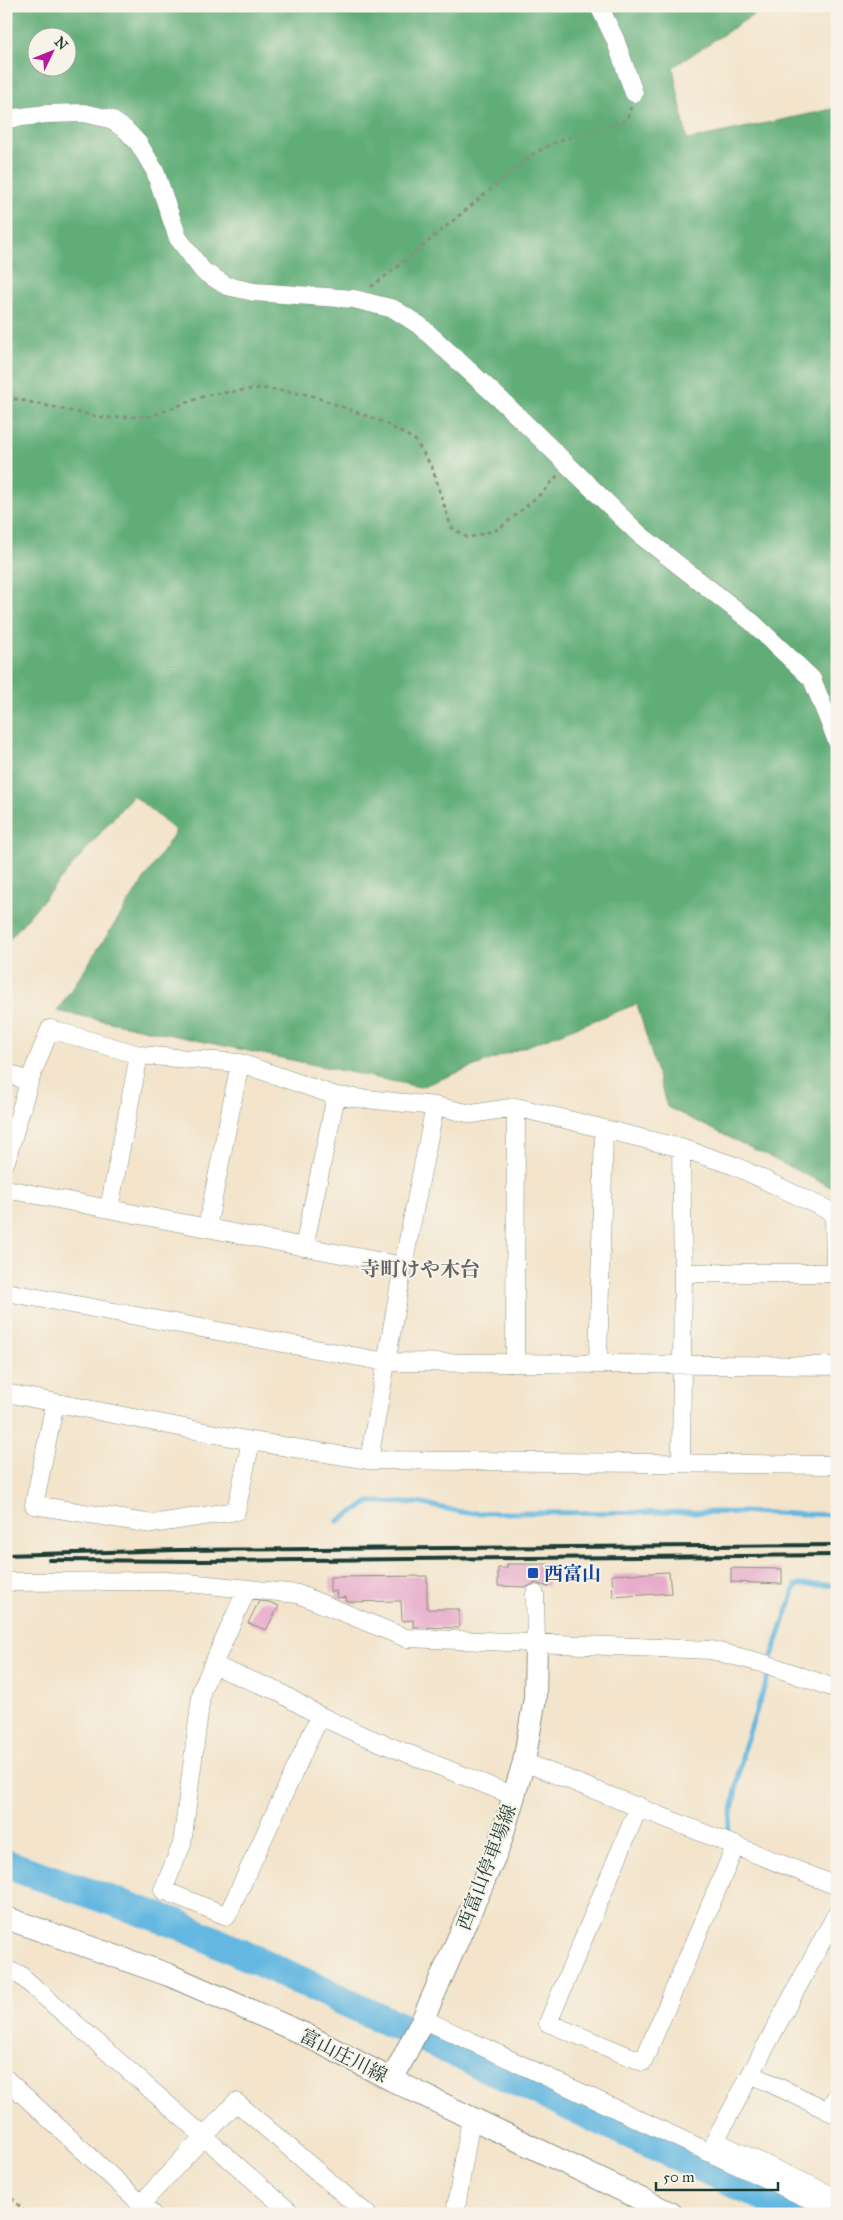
<svg xmlns="http://www.w3.org/2000/svg" width="843" height="2220" font-family="'IM FELL Great Primer','Noto Serif JP',serif">
<style>
.forest{fill:#60ad78;stroke:#407556;fill-rule:evenodd}
.lines{fill:none;stroke-linecap:round;stroke-linejoin:round}
.stream{stroke:#64b7e0;stroke-width:5}
.river{stroke:#64b7e0;stroke-width:30}
.building{fill:#e7accb}
.minor-casing{stroke:#899080;stroke-width:19}
.major-casing{stroke:#899080;stroke-width:24}
.path{stroke:#899080;stroke-width:3;stroke-dasharray:4 4;stroke-linecap:butt}
.minor{stroke:#fff;stroke-width:18}
.major{stroke:#fff;stroke-width:22}
.rail{stroke:#1f3d34;stroke-width:4}
.transit-dot{fill:#1a4fb4;stroke:#f7f3e8;stroke-width:2}
.labels{text-anchor:middle;stroke-width:4;stroke-linejoin:round;paint-order:stroke}
.transit-label{font-size:19px;font-weight:bold;fill:#164399;stroke:#f7f3e8;text-anchor:start}
.street-label{font-size:19px;fill:#1f3d34;stroke:#f7f3e8}
.neighbourhood-label{font-size:20px;font-weight:bold;fill:#656469;stroke:#f7f3e8}
</style>
<rect width="100%" height="100%" fill="#f7f3e8"/>
<filter id="ink" filterUnits="userSpaceOnUse"><feTurbulence type="fractalNoise" baseFrequency=".02" numOctaves="2"/><feDisplacementMap in="SourceGraphic" scale="10" xChannelSelector="R" yChannelSelector="G"/><feConvolveMatrix kernelMatrix="1 2 1 2 8 2 1 2 1" color-interpolation-filters="sRGB"/></filter>
<filter id="wash" filterUnits="userSpaceOnUse"><feTurbulence type="fractalNoise" baseFrequency=".0096" numOctaves="4" result="noise"/><feDisplacementMap in="SourceGraphic" scale="20" xChannelSelector="R" yChannelSelector="G"/><feGaussianBlur stdDeviation="1.12" result="paint"/><feColorMatrix in="noise" values="0 0 0 0 0 0 0 0 0 0 0 0 0 0 0 0 0 1.4 0 .05"/><feComposite in="paint" operator="in"/></filter>
<g filter="url(#wash)">
<rect width="100%" height="100%" fill="#f3e4cb"/>
<path class="forest" d="M6,6h322l1,5 7,-5h431l-94,61 14,73 150,-32v1082l-170,-83 -30,-103 -217,83 -363,-76 119,-180 -43,-36 -127,148zM38,38h30v30h-30z"/>
<g class="lines">
<path class="stream" d="M338,1521l32,-19 49,1 47,10 276,-1 95,3
M772,1656l24,-71h41
M728,1831l16,-83 25,-75"/>
<path class="river" d="M6,1864l172,60 624,290"/>
</g>
<g id="blocks">
<path class="building" d="M507,1564h42l-1,23 -13,-4 -8,4 -29,-1v-18h9z
M731,1568l51,1v15l-51,-2z
M669,1572l2,21 -58,4 -1,-22z
M427,1576v33h32v19l-46,-1v-7l-11,1 -1,-20 -54,1 -1,-5 -9,1 -1,-7 -6,1v-15z
M259,1601l10,1 10,4 -13,24 -18,-7z"/>
</g>
</g>
<g filter="url(#ink)">
<use href="#blocks" fill-opacity="0" stroke="#899080" stroke-width="1"/>
<g class="lines">
<g class="minor-casing">
<path id="minor" d="M599,6l16,33 19,54
M6,119l40,-5 38,-1 26,6 16,11 13,14 16,27 23,67 25,33 24,15 27,6 100,7 40,10 25,16 83,76 137,133 114,89 59,56 25,62
M6,1072l23,10
M681,1148l2,125 -2,189
M6,1161l23,-79 21,-53 89,26 101,8 96,33 99,10 37,8 44,-7 165,41 54,18 99,47 1,60
M6,1189l397,77
M109,1209l30,-154
M207,1228l33,-165
M304,1247l32,-151
M683,1273h154
M6,1292l380,70 451,4
M515,1362l1,-255
M598,1363l6,-233
M6,1393l245,48 118,19 468,5
M55,1403l-21,102 118,19 84,-13 15,-70
M369,1460l34,-194 32,-160
M6,1582l162,-1 130,13 108,44 305,12 55,14 71,25
M247,1589l-45,100 -20,155 -19,46 64,26 93,-200
M535,1594l1,48
M212,1665l65,26 43,25 39,18 155,62
M524,1762l313,124
M639,1806l-91,217 95,39 93,-217
M837,1913l-122,228 122,57
M6,1970l13,4 273,240
M423,2019l414,193
M751,2074l86,41
M6,2079l146,135
M828,2111l9,-16
M141,2204l95,-102 131,112
M455,2214l16,-96"/>
</g>
<g class="major-casing">
<path id="major" d="M6,1918l163,57 135,59 88,46 280,134
M392,2080l31,-61 76,-173 25,-84 11,-64 1,-56"/>
</g>
<path class="path" d="M371,287l30,-23 132,-110 25,-13 69,-21 4,-13
M6,397l98,21 47,-2 56,-21 54,-7 49,7 73,27 32,18 17,27 19,60 17,11 31,-9 45,-38 14,-16
M6,2192l21,22"/>
<use href="#minor" class="minor"/>
<use href="#major" class="major"/>
<path class="rail" d="M6,1555l171,-5 660,-5
M49,1560l152,1 636,-6"/>
</g>
</g>
<rect class="transit-dot" x="527" y="1567" width="12" height="12" rx="2.5"/>
<g class="labels">
<g class="transit-label">
<text x="544" y="1580">西富山</text>
</g>
<g class="street-label">
<text transform="translate(486 1867) rotate(-69)" y="7">西富山停車場線</text>
<text transform="translate(344 2055) rotate(27)" y="7">富山庄川線</text>
</g>
<g class="neighbourhood-label">
<text x="420" y="1276">寺町けや木台</text>
</g>
</g>
<rect width="843" height="2220" fill="none" stroke="#f7f3e8" stroke-width="25"/>
<g transform="translate(52 52) rotate(47)"><circle r="24" fill="#f7f3e8" stroke="#a1aaa0"/>
<path d="M0-4L9 19L0 12L-9 19Z" fill="#b5179e"/>
<text y="-8" font-size="14" font-weight="bold" text-anchor="middle" fill="#1f3d34">N</text>
</g>
<path d="M656 2182v8h122v-8" fill="none" stroke="#1f3d34" stroke-width="2.5"/>
<text x="663" y="2182" font-size="15" fill="#1f3d34" stroke="#f7f3e8" stroke-width="4" paint-order="stroke">50 m</text>
</svg>
